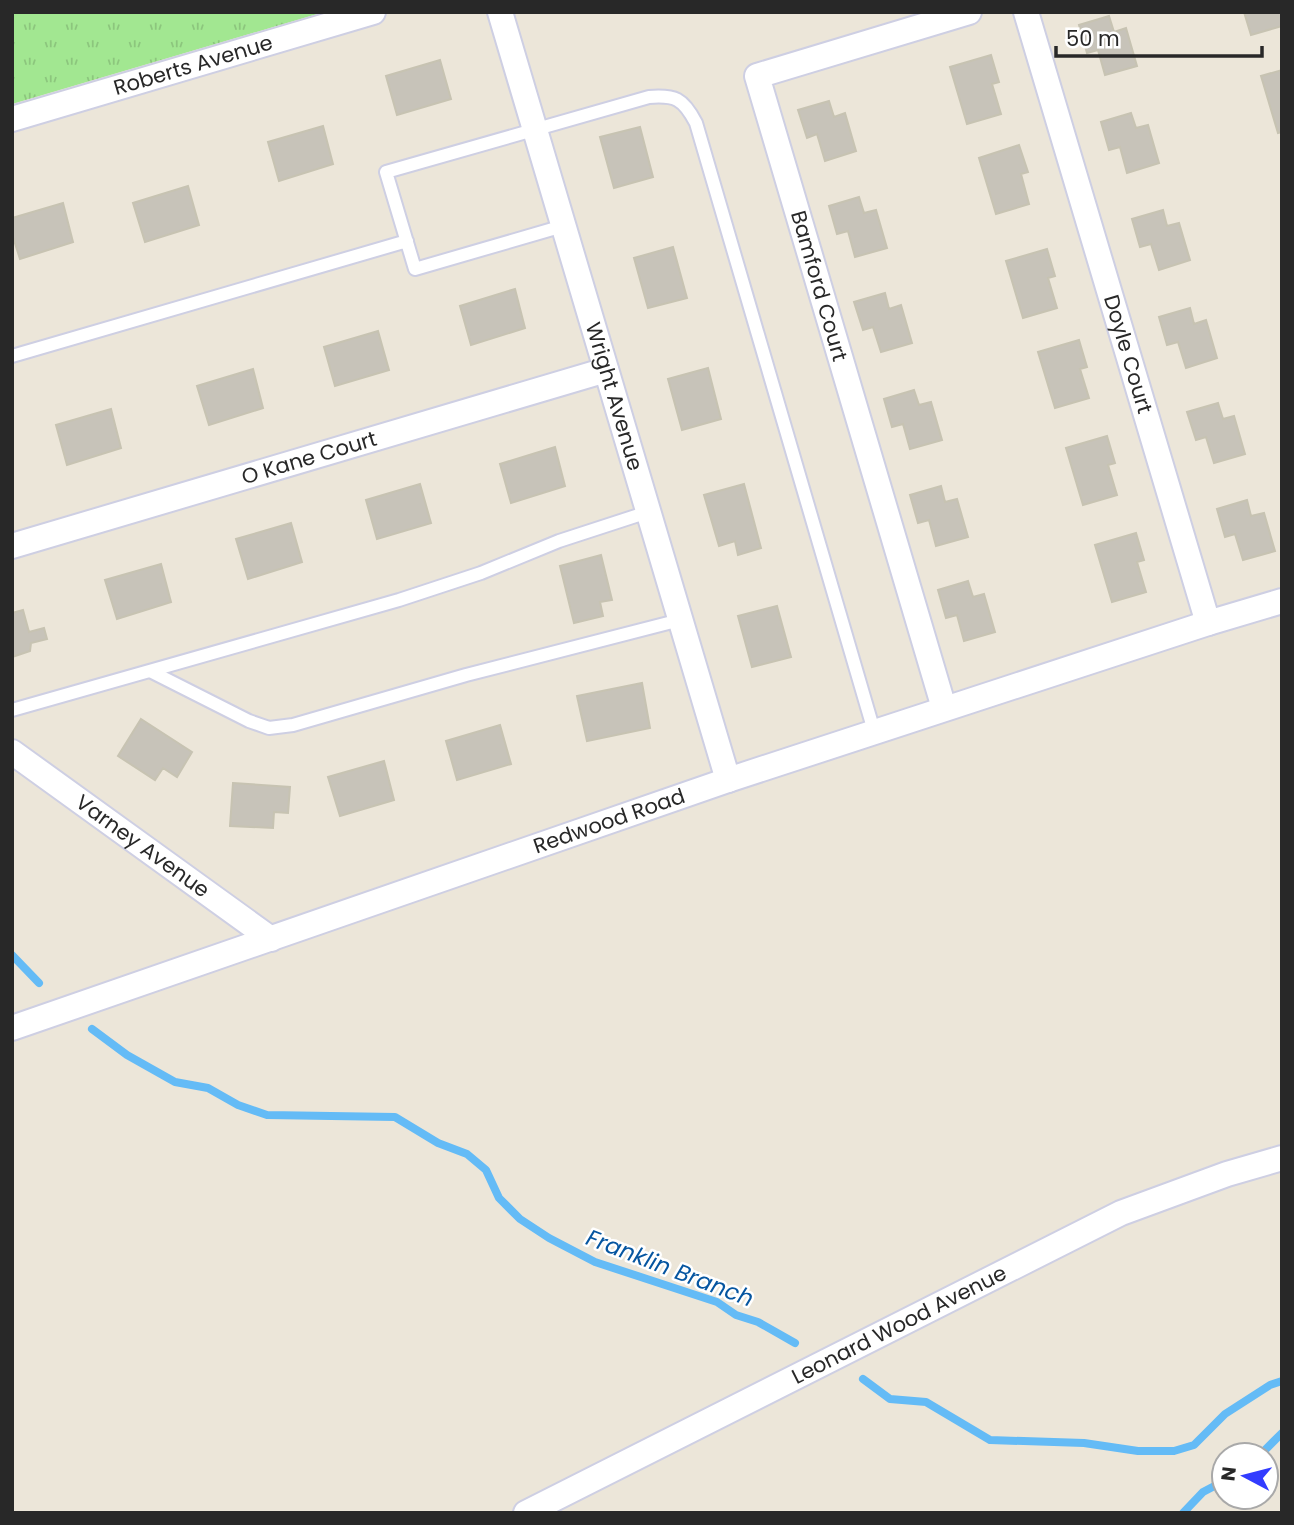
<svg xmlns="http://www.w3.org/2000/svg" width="1294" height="1525" font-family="Poppins,sans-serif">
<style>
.park{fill:url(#park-tufts)}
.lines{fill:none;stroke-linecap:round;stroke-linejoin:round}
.stream{stroke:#64bbf6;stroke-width:8}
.building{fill:#c7c3b9;stroke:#c7c3b2;stroke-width:2}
.service-casing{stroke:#cecfe3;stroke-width:16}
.minor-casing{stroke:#cecfe3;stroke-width:28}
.service{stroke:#fff;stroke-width:12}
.minor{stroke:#fff;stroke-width:24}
.labels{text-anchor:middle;stroke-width:5;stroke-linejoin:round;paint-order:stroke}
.street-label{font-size:21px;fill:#282828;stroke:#fff}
.water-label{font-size:23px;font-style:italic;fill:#0555a0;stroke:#fff}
</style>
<defs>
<pattern id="park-tufts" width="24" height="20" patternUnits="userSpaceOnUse" patternTransform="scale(1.75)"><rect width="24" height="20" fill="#a2e791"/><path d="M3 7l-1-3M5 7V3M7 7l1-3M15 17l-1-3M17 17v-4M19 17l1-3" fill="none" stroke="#8cc67d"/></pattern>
</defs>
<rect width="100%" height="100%" fill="#ece6d9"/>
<path class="park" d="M12,12h312l-312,92z"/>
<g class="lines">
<path class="stream" d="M12,955l27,28
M92,1029l35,26 48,27 33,6 30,17 29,10 128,2 43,26 29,11 19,16 13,28 21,21 29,19 46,24 122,40 19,13 22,7 37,21
M863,1379l27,20 36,3 64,38 94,3 54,8h36l20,-6 31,-31 45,-29 12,-4
M1260,1455l22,-22
M1183,1513l20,-21 21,-11"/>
</g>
<path class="building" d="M1244,12h37l1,14 -31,9z
M1109,16l5,16 12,-4 11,38 -32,9 -7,-25 -11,3 -8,-28z
M991,55l8,27 -7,2 9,30 -34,10 -17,-57z
M440,60l11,39 -54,16 -11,-39z
M1282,70v62l-4,1 -17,-57z
M829,101l5,16 11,-4 11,38 -31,10 -8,-27 -10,4 -9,-28z
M1131,113l5,15 12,-3 11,38 -32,10 -7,-26 -11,3 -8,-28z
M323,126l10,38 -54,17 -11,-39z
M640,127l13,50 -39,11 -14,-51z
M1019,145l9,27 -7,2 8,30 -33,10 -17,-56z
M188,186l11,39 -54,17 -12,-39z
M859,197l5,16 12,-3 11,38 -32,9 -7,-26 -11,3 -8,-28z
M63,203l10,39 -53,17 -8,-25v-16z
M1163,210l4,16 12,-3 11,37 -31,10 -8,-26 -11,3 -8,-28z
M673,247l14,51 -39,10 -14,-50z
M1047,249l8,27 -7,2 9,30 -34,10 -17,-57z
M515,289l10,39 -54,17 -11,-39z
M885,293l4,16 12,-4 11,38 -31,9 -8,-25 -10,3 -9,-28z
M1190,308l4,16 12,-4 11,38 -31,10 -8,-26 -11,3 -8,-28z
M378,331l11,39 -54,16 -11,-39z
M1079,340l8,27 -7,2 9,29 -34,10 -17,-56z
M708,368l13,51 -39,11 -14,-51z
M253,369l10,39 -54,17 -12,-39z
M914,390l5,15 12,-3 11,38 -32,9 -7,-25 -11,3 -8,-28z
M1218,403l5,16 11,-3 11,38 -31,9 -8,-26 -10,3 -9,-28z
M111,409l10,39 -54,17 -11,-40z
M1107,436l8,27 -7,2 9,30 -34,10 -17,-57z
M555,447l10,39 -54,17 -11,-39z
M420,484l11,39 -54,16 -11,-39z
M744,484l17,64 -23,7 -3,-14 -16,5 -15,-51z
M941,486l4,16 12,-3 11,38 -32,9 -7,-26 -11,3 -8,-28z
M1247,500l4,16 13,-3 11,38 -32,9 -8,-26 -10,3 -8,-28z
M291,523l11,39 -54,17 -12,-40z
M1136,533l8,27 -7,2 9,30 -34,10 -17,-57z
M601,555l11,45 -12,2 3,14 -29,7 -14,-57z
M161,564l10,38 -54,17 -12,-39z
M968,581l5,16 11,-3 11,38 -31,9 -7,-26 -11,3 -8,-28z
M777,606l14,51 -39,10 -14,-51z
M23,610l6,22 15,-4 3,11 -16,4 -1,8 -18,6v-44z
M642,683l8,45 -63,13 -10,-45z
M141,719l51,33 -15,25 -14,-9 -8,12 -37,-24z
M500,725l11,39 -54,16 -11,-39z
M384,761l10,39 -54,16 -12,-39z
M233,783l57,4 -2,26 -14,-1 -1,16 -43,-2z"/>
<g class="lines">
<g class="service-casing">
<path id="service" d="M563,226l-148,43 -29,-97 263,-75c26,-2 34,1 47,26l178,608
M12,356l395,-115
M150,671l99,50 20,7 24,-3 173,-50 214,-55
M12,710l387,-110 82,-27 78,-32 89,-29"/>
</g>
<g class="minor-casing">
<g id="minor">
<path id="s1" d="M500,12l228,768"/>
<path id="s2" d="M1026,12l182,611"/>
<path id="s3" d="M12,119l361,-107"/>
<path id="s4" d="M12,546l594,-176"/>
<path d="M944,708l-187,-632 212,-64"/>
<path id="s5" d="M12,752l259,187"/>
<path id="s6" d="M12,1028l716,-248 480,-157 74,-22"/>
<path id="s7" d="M526,1513l595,-300 106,-39 55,-16"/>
</g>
</g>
<use href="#service" class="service"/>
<use href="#minor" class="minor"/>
</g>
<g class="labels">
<g class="street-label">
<text dy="7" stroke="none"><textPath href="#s3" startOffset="189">Roberts Avenue</textPath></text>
<text transform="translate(819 286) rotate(74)" y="7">Bamford Court</text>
<text dy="7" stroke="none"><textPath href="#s2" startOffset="357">Doyle Court</textPath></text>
<text dy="7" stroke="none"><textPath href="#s1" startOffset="401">Wright Avenue</textPath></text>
<text dy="7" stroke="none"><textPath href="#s4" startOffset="310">O Kane Court</textPath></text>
<text dy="7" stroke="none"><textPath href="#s6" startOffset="632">Redwood Road</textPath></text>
<text dy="7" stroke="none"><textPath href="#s5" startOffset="161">Varney Avenue</textPath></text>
<text dy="7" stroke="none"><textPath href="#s7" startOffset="418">Leonard Wood Avenue</textPath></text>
</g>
<g class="water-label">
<text transform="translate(670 1268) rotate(21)" y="8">Franklin Branch</text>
</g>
</g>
<rect width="1294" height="1525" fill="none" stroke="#282828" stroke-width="28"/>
<g transform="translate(1245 1476) rotate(277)"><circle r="33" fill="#ffffff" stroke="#a9a9a9" stroke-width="2"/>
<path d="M0-5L12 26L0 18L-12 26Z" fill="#323cff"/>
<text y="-10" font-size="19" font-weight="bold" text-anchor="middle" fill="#282828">N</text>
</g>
<path d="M1056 46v10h206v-10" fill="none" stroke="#282828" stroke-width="3.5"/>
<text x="1066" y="46" font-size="21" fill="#282828" stroke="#ffffff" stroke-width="5" paint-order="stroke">50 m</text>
</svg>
